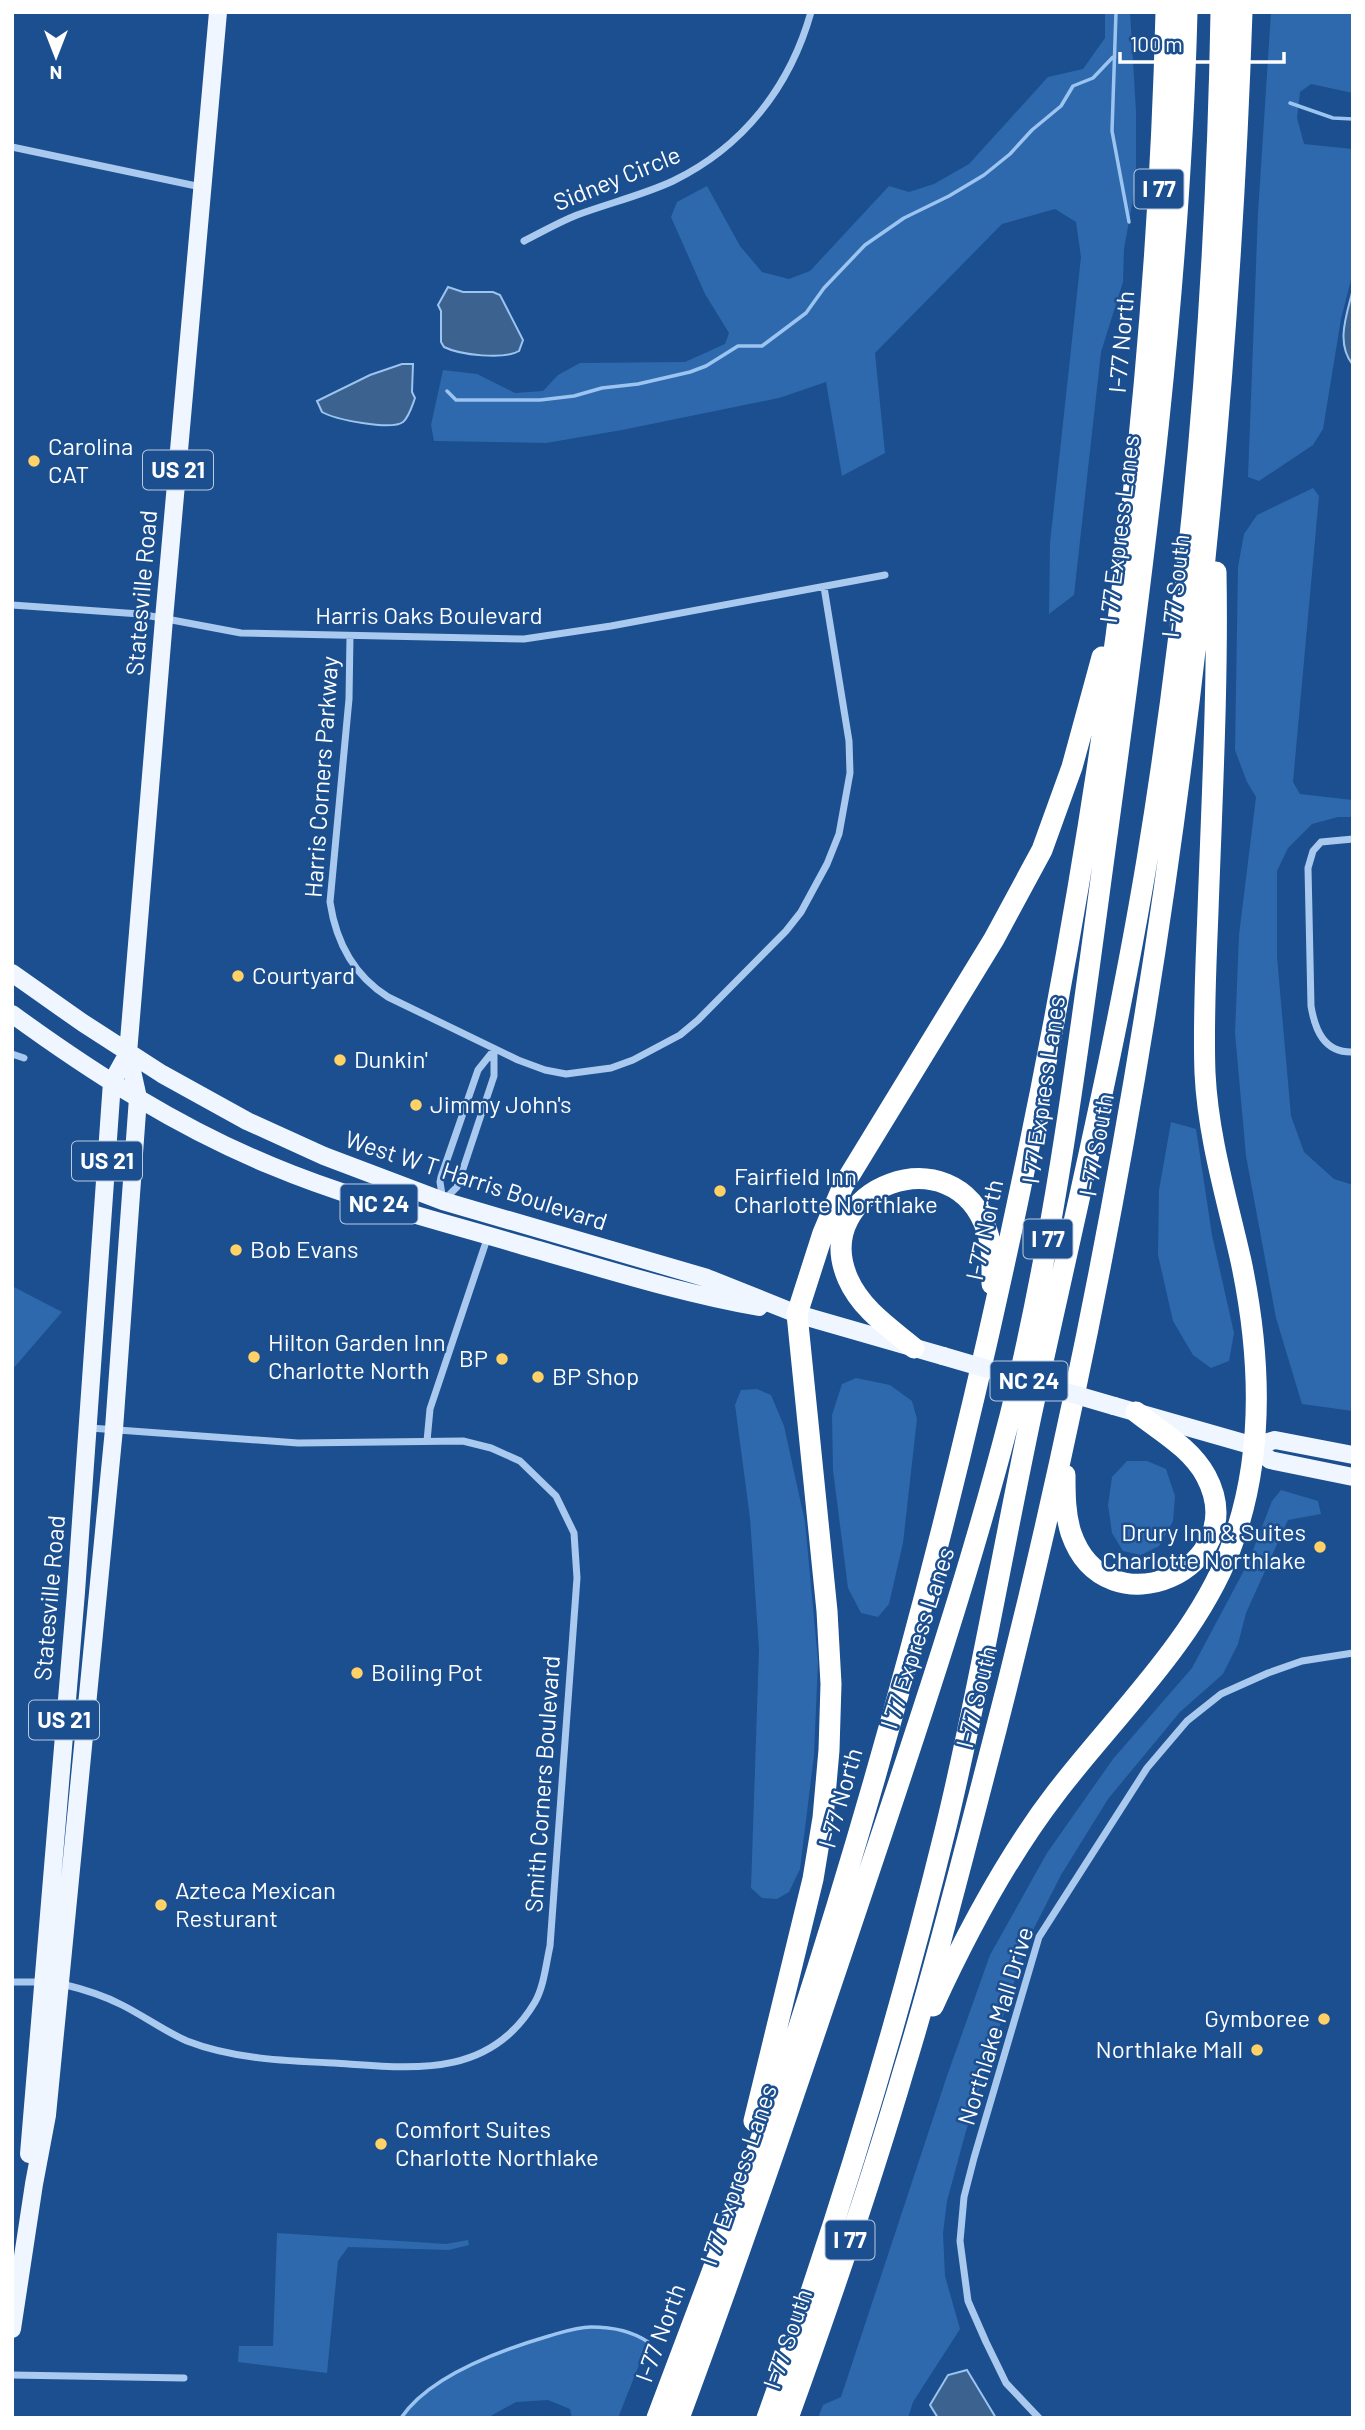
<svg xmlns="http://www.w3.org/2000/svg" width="1365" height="2430" font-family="Barlow,sans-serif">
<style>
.green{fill:#2e69ad}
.water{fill:#3c6290;stroke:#9cc4f0;stroke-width:2}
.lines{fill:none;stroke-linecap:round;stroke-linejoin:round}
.stream{stroke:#9cc4f0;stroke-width:3.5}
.street{stroke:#a9c9ee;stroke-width:7}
.primary{stroke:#f0f6ff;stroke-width:18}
.highway{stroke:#fff;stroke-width:21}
.primary-bridge{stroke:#f0f6ff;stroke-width:18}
.poi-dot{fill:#ffd166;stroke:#1b4f8f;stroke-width:2.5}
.labels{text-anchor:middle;stroke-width:5;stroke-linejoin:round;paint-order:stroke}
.shield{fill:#1b4f8f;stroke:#bbcadd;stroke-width:2}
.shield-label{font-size:23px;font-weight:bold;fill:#fff}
.street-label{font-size:24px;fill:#fff;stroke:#1b4f8f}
.poi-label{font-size:24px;fill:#fff;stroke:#1b4f8f;text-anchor:start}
</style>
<rect width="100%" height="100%" fill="#1b4f8f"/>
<path class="green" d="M1105,12h25l6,99v71l-12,67 -1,33 -22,70 -27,243 -25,19 1,-71 31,-286 -5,-35 -21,-13 -53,15 -127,129 10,100 -43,23 -16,-94 -47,16 -157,32 -76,13 -112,-2 -3,-16 12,-55 34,4 38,19 28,-2 15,-16 22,-12 105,-1 40,-18 4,-11 -24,-39 -34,-77 6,-15 30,-16 33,60 22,26 27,7 21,-8 79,-85 20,6 25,-8 35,-20 79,-87 35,-8 22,-31z
M1271,12h82v81l-42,-9 -11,8 -3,26 7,26 49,5v123l-12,47 -18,110 -10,16 -54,36 -11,-4 10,-264z
M1313,488l6,8 -26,286 7,12 53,6v17h-15l-26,7 -24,24 -11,23v86l14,159 13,36 30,27 19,6v226l-51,-7 -26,-86 -30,-162 -11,-123 4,-98 17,-138 -9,-15 -12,-32 3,-183 6,-33 13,-19z
M1171,1122l25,7 16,106 22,98 -5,28 -18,7 -18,-13 -20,-34 -15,-66 1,-65z
M12,1286l50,26 -50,58z
M856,1378l34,7 22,16 5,18 -14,124 -14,61 -11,13 -17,-4 -13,-25 -15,-118 -1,-55 10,-31z
M757,1389l14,6 13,31 21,96 13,139 -4,94 -14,114 -11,23 -12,7 -15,-1 -11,-10 8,-239 -9,-131 -15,-113 6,-15z
M1127,1461h20l19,8 9,27 -2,25 -14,25 -18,9 -18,-4 -11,-18 -4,-28 4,-28z
M1281,1490l37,11 3,13 -33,6 -42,93 -8,31 -15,30 -43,38 -72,87 -47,76 -34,67 -61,189 -19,70 -4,32 2,43 15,53 -47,73 -5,16h-90l5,-13 18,-8 106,-321 43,-121 57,-102 66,-94 79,-91 56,-105 24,-62z
M277,2233l169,11 22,-4 1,5 -20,5 -101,-3 -10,14 -11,112 -89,-11 1,-16h34z
M591,2327l46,8 11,7 -30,76h-46l-2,-9 -22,-9 -32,2 -29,16h-86c31,-45 137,-87 190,-91z"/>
<path class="water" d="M448,287l15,5h30l7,3 23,45 -4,11c-15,9 -59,4 -75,-4l-3,-5v-31l-3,-6z
M1353,289v76c-18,-22 -6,-51 0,-76z
M402,364h11l-1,28 3,6c-3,8 -6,19 -12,24 -12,9 -69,-3 -81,-10l-5,-11 53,-26z
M967,2370l29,48h-58l-8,-13 18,-30z"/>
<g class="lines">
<path class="stream" d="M1116,12l-4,119 17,91
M1290,103l43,15 20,1
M447,391l9,9h84l34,-4 28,-8 36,-4 52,-12 16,-6 32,-20h24l44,-33 18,-25 41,-43 39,-27 45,-22 35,-21 26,-21 22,-24 29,-24 12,-20 20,-8 20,-21
M401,2418c29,-43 100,-68 148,-82 14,-4 28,-9 42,-9 20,0 41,4 57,15"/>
<path class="street" d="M12,147l189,40
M524,241c18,-9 35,-19 53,-26 32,-12 66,-20 96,-34 70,-34 117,-94 138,-169
M12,605l128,9 101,19 283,6 87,-13 274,-51
M350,636l-1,63 -19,203c6,40 23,73 58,95l130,63 27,10 21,4 45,-6 22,-8 47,-25 18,-15 88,-89 15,-19 26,-48 12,-30 11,-61 -1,-32 -25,-154
M1353,839l-32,3 -8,9 -5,17 3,138c4,24 13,47 42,46
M12,1054l12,4
M443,1201l14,-14 37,-111v-27
M443,1201l-3,-19 1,-5 37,-107 16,-20
M427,1441l3,-32 58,-173
M12,1982h31
M62,1984c21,5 41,11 60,21 22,11 42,26 65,36 46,18 99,20 147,22 77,5 155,17 201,-61 9,-16 11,-38 15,-56l27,-368 -3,-45 -18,-37 -36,-35 -29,-13 -28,-7 -165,2 -208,-15
M12,2375l172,3
M1039,2418l-33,-35 -20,-41 -18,-41 -8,-60 4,-44 10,-39 65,-221 108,-169 40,-47 34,-27 47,-21 34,-12 51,-8"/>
<path class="primary" d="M12,973l71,50 79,51 85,47 77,35 119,45 264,77 90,36 146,42
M12,1014c81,59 167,114 260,152 81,34 168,55 252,80 78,22 155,47 235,61
M1114,1406l140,40 16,14 83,17
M1254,1446l21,-6 78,15
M29,2154l47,-562 36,-510 16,-29
M12,2329l22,-145 13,-69 67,-686 24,-331 -10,-45 36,-434 54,-607"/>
<path class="highway" d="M914,1348c-24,-20 -53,-39 -66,-69 -40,-91 107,-147 139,-48 6,17 5,36 5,53
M1065,1475c0,19 0,39 6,58 35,102 184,35 135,-57 -15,-28 -46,-45 -70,-64
M933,2006c34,-74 73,-148 123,-213 59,-77 139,-152 174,-243 35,-91 31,-194 11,-289 -14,-62 -33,-124 -36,-188 -2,-54 1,-108 3,-162 4,-113 10,-226 8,-339
M754,2121l59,-242 10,-61 6,-68 2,-66 -4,-73 -30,-297 26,-81 20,-47 151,-247 48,-89 30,-83 30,-110
M657,2418c48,-128 98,-256 140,-385 88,-272 161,-548 220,-828 84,-392 139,-791 149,-1193
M679,2418c68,-183 130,-367 192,-552 50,-149 100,-298 139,-450 48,-193 71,-391 98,-588 37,-271 72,-542 79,-816
M767,2418c70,-194 130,-391 179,-591 33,-136 56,-274 85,-411 40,-185 85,-369 116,-556 46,-280 69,-563 74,-848
M788,2418c42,-116 82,-233 117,-352 29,-94 53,-190 78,-286 152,-578 239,-1170 259,-1768"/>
<path class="primary-bridge" d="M943,1356l171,50"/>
</g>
<g class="poi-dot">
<circle cx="34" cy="461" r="7"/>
<circle cx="238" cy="976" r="7"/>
<circle cx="340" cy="1060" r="7"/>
<circle cx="416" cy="1105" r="7"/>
<circle cx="720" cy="1191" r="7"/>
<circle cx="236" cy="1250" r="7"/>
<circle cx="254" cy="1357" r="7"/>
<circle cx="502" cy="1359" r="7"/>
<circle cx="538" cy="1377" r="7"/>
<circle cx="1320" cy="1547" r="7"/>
<circle cx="357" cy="1673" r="7"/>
<circle cx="161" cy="1905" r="7"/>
<circle cx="1324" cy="2019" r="7"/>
<circle cx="1257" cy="2050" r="7"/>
<circle cx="381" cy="2144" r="7"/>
</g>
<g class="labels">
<g class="shield">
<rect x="1134.5" y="169.5" width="49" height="39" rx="5"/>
<rect x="143" y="450.5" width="70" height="39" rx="5"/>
<rect x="72" y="1141.5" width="70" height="39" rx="5"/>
<rect x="340.5" y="1184.5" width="77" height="39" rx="5"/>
<rect x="1023.5" y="1219.5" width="49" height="39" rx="5"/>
<rect x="990.5" y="1361.5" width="77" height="39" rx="5"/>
<rect x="29" y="1700.5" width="70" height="39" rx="5"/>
<rect x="825.5" y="2220.5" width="49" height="39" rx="5"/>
</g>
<g class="shield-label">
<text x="1159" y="197">I 77</text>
<text x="178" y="478">US 21</text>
<text x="107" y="1169">US 21</text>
<text x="379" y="1212">NC 24</text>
<text x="1048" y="1247">I 77</text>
<text x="1029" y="1389">NC 24</text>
<text x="64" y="1728">US 21</text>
<text x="850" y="2248">I 77</text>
</g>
<g class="street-label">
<text transform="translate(617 179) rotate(-22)" y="8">Sidney Circle</text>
<text transform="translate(1122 342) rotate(-85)" y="8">I-77 North</text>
<text transform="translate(1120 529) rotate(-83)" y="8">I 77 Express Lanes</text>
<text transform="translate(1176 586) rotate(-84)" y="8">I-77 South</text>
<text transform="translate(142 593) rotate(-85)" y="8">Statesville Road</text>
<text x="429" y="624">Harris Oaks Boulevard</text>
<text transform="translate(322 777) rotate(-86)" y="8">Harris Corners Parkway</text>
<text transform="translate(1044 1090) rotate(-82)" y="8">I 77 Express Lanes</text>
<text transform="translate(1097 1145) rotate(-80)" y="8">I-77 South</text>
<text transform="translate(476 1181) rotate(18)" y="8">West W T Harris Boulevard</text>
<text transform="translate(985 1230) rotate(-78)" y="8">I-77 North</text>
<text transform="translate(50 1598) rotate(-85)" y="8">Statesville Road</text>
<text transform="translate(918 1638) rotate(-72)" y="8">I 77 Express Lanes</text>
<text transform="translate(977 1697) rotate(-76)" y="8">I-77 South</text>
<text transform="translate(543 1784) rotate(-86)" y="8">Smith Corners Boulevard</text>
<text transform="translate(841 1798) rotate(-74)" y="8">I-77 North</text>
<text transform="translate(996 2026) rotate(-73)" y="8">Northlake Mall Drive</text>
<text transform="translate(739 2175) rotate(-71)" y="8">I 77 Express Lanes</text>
<text transform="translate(661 2333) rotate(-70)" y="8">I-77 North</text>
<text transform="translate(788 2339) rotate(-71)" y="8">I-77 South</text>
</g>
<g class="poi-label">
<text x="48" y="455">Carolina<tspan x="48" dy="28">CAT</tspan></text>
<text x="252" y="984">Courtyard</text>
<text x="354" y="1068">Dunkin'</text>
<text x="430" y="1113">Jimmy John's</text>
<text x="734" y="1185">Fairfield Inn<tspan x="734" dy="28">Charlotte Northlake</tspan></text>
<text x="250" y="1258">Bob Evans</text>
<text x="268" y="1351">Hilton Garden Inn<tspan x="268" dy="28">Charlotte North</tspan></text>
<text x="488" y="1367" text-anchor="end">BP</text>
<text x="552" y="1385">BP Shop</text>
<text x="1306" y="1541" text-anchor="end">Drury Inn &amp; Suites<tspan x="1306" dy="28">Charlotte Northlake</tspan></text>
<text x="371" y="1681">Boiling Pot</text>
<text x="175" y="1899">Azteca Mexican<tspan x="175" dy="28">Resturant</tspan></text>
<text x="1310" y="2027" text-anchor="end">Gymboree</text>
<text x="1243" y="2058" text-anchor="end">Northlake Mall</text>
<text x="395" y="2138">Comfort Suites<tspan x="395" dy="28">Charlotte Northlake</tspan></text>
</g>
</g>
<rect width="1365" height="2430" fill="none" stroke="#ffffff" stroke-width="28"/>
<g transform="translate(56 56) rotate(180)" stroke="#1b4f8f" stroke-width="5" paint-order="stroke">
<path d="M0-5L12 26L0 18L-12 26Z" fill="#ffffff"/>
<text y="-10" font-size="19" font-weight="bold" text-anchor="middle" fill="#ffffff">N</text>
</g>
<path d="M1120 52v10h164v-10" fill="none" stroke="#ffffff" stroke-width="3.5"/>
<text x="1130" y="52" font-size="21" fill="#ffffff" stroke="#1b4f8f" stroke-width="5" paint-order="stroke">100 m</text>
</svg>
